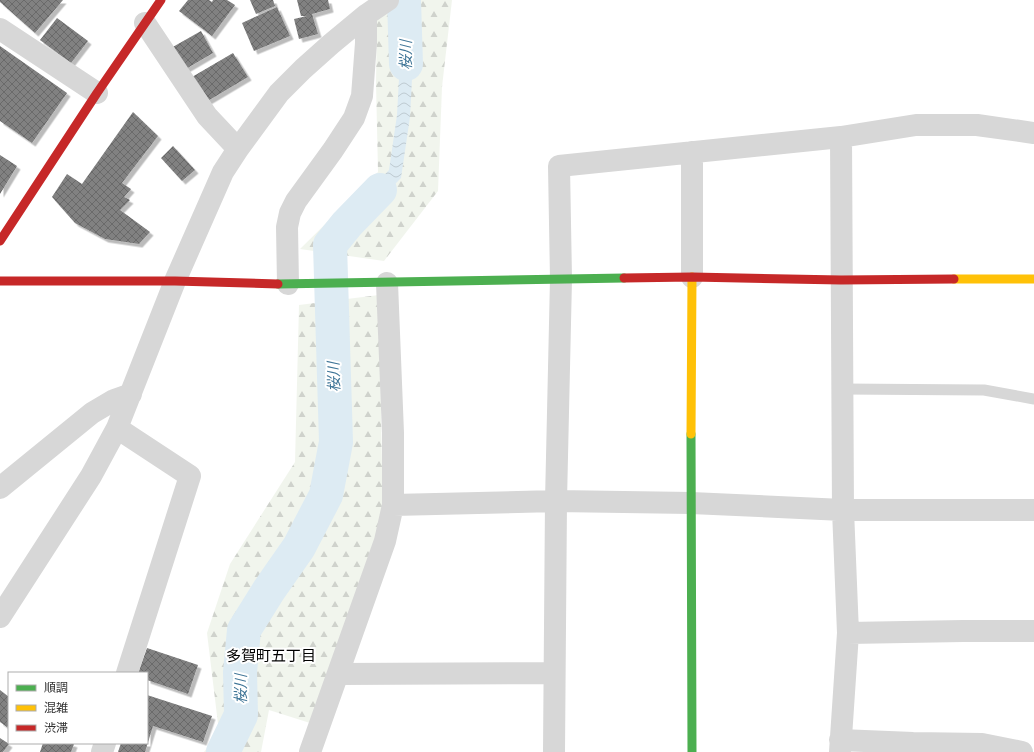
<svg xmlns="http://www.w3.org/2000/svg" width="1034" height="752" font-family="'Alegreya Sans','Noto Sans JP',sans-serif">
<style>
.forest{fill:url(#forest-firs)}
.water{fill:url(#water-waves)}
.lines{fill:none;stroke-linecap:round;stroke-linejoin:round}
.river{stroke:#ddebf3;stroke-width:34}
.building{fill:url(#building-cross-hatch);filter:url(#shadow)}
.lane{stroke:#d7d7d7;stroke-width:11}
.street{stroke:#d7d7d7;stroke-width:22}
.fast{stroke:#4caf50;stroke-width:9}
.slow{stroke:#ffc107;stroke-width:9}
.jam{stroke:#c62828;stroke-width:9}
.labels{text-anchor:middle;stroke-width:4;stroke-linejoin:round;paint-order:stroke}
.water-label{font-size:15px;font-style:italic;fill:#3f7597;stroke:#fff}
.neighbourhood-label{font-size:15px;fill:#000;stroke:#fff}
</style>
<defs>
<pattern id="forest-firs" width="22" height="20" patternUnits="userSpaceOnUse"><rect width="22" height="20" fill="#f1f5ed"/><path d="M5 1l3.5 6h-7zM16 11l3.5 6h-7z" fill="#cfd2cc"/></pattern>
<pattern id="water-waves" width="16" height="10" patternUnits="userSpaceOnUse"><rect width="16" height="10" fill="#ddebf3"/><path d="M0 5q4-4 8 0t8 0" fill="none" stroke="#becad1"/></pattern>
<pattern id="building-cross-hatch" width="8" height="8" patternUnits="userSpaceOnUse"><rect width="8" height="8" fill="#818181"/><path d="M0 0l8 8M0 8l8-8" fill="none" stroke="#6a6a6a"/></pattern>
<filter id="shadow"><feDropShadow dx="3.5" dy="3.5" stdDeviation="0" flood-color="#0004"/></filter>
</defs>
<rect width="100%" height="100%" fill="#fff"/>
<path class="forest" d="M404,0h48l-10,87 -4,104 -54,70 -84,-12 78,-77 -2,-89 1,-68z
M379,295l4,231 -73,197 -41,-13 -8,42h-57l15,-20 -12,-99 23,-69 65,-102 4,-157z"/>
<path class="water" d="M398,16l12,1 3,43 -3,57 -9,61 -49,50 -10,-8 47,-50 8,-55 3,-55z"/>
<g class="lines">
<path class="river" d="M404,0l2,64
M223,752l18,-37 -1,-43 4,-42 25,-40 30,-43 27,-52 10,-53 -6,-197 17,-21 33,-34"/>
</g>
<path class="building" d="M0,0h63l-28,33 -35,-31z
M188,0h21l3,2 1,-2h14l8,5 -23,31 -33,-25z
M250,0h23l2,6 -19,8z
M297,0h31l2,9 -18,5 6,20 -19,5 -5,-20 13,-3h-6z
M277,7l13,29 -36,15 -12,-28z
M57,18l31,23 -17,22 -31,-23z
M201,31l12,22 -29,17 -13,-22z
M0,46l67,47 -35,50 -32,-22z
M233,53l15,24 -42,25 -14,-25z
M133,112l25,24 -36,47 9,6 -7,8 6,3 -10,10 30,22 -11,12 -34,-5 -30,-16 -23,-26 15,-23 15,10z
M173,146l22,24 -13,11 -21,-23z
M0,155l17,11 -17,28z
M147,648l51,17 -10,29 -41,-14v-7h-9z
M0,690l9,7v28l-2,2 -7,-5z
M147,695l65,21 -9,26 -50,-16 -8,26h-27l3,-9h26z
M0,738l9,6 -6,8h-3z
M43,743h28l3,1 -3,8h-31z"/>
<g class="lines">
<path class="lane" d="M842,389l142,1 50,9"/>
<path class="street" d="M145,23l62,93 31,33
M0,29l97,64
M692,152v125
M288,284l-1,-57 3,-14 6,-12 37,-51 21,-32 8,-22 4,-53v-28
M117,428l73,48 -63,197
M0,488l92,-75 22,-13 17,-6
M393,505l163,-4 135,2 152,7h191
M0,617l91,-141 26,-48 58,-147 48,-109 15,-23 41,-56 24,-24 28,-25 35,-29 22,-15
M848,633l115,-2h71
M338,674l216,-1
M840,740l73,3 69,1 40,8
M102,752l3,-9
M310,752l75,-211 8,-36v-72l-6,-150
M554,752l2,-251 5,-222 -2,-113 282,-29
M840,752l8,-119 -5,-123 -2,-373 75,-12h61l57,8"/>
<path class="fast" d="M278,284l346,-6
M691,434l1,318"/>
<path class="slow" d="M954,279h80
M691,434l1,-157"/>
<path class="jam" d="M0,241l97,-148 64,-93
M624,278l68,-1 149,3 113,-1
M0,281h175l103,3"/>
</g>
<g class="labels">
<g class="water-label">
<text transform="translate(406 55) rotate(-90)" y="5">桜川</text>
<text transform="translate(334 377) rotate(-92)" y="5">桜川</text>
<text transform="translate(241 689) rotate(-90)" y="5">桜川</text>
</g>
<g class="neighbourhood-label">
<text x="271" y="661">多賀町五丁目</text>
</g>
</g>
<rect x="8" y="672" width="140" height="72" fill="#ffffff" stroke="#adadad"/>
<rect x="16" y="685" width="20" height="6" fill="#4caf50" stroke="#adadad"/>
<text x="44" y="692" font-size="12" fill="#333333">順調</text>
<rect x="16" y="705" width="20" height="6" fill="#ffc107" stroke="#adadad"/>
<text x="44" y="712" font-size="12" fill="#333333">混雑</text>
<rect x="16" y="725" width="20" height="6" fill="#c62828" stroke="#adadad"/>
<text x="44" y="732" font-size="12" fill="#333333">渋滞</text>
</svg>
